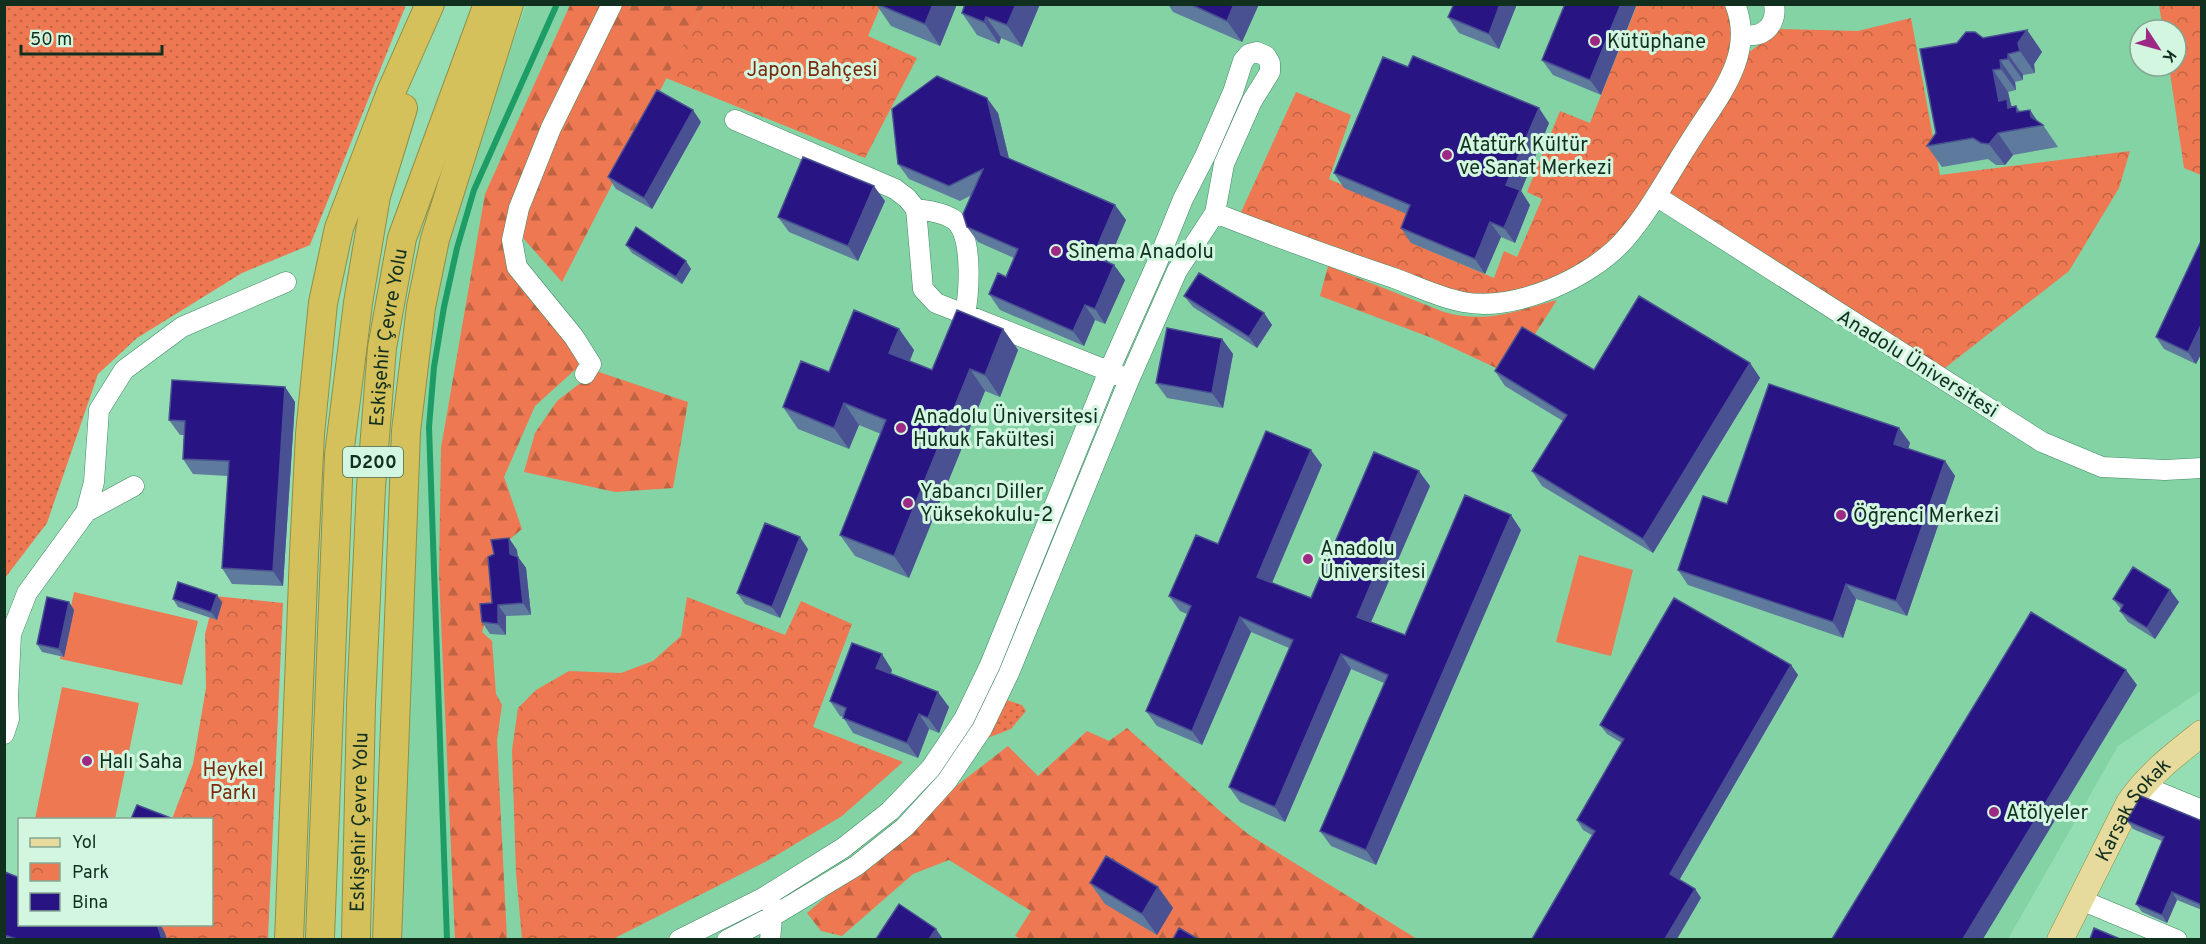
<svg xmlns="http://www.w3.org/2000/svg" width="2206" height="944" font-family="Overpass,sans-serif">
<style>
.built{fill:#83d3a5;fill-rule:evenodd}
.grass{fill:url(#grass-dots)}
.forest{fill:url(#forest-firs)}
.park{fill:url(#park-crowns)}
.pitch{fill:#ee7852}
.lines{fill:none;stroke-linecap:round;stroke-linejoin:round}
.stream{stroke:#1e9c65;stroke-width:6}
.minor-casing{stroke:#418863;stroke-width:21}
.major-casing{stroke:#908e46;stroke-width:27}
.highway-casing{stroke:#908e46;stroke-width:30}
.minor{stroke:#fff;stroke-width:20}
.major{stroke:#e6da9d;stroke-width:26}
.highway{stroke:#d5c15b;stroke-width:28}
.wall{fill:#5e7a9c}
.shaded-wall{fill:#495192}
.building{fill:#281583;stroke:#495192;stroke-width:1.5}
.poi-dot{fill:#9e2984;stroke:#d3f6e0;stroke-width:2}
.labels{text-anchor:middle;stroke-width:6;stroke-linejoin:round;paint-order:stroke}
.shield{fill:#d3f6e0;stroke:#4b6b59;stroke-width:1.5}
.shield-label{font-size:18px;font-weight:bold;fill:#112f1f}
.poi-label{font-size:20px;fill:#112f1f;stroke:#d3f6e0;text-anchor:start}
.park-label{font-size:20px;fill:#79290c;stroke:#d3f6e0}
.street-label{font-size:20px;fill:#112f1f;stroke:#d3f6e0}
</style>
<defs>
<pattern id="grass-dots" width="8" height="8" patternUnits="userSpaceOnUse" patternTransform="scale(1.5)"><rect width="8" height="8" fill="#ee7852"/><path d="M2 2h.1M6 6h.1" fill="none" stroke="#bf6343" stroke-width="1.8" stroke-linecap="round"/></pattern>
<pattern id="forest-firs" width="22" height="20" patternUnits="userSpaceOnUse" patternTransform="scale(1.5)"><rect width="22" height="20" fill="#ee7852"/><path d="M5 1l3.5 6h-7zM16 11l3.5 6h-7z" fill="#bf6343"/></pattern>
<pattern id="park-crowns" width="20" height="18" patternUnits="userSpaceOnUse" patternTransform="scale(1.5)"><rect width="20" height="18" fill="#ee7852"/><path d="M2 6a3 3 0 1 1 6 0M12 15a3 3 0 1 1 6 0" fill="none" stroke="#bf6343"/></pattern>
</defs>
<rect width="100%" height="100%" fill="#95deb4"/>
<path class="built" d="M526,5h1675v686l-83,55 -110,193 -1609,1 21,-514 15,-121 12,-59 15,-59zM2140,30h36v36h-36z"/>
<path class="grass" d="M5,4l401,1 -96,240 -68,28 -105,65 -39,36 -51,149 -42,55z
M1007,700l15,5 4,6 -15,18 -26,10 18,-38z"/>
<path class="forest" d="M570,5h134l-142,277 -54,-61 -2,22 74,118 -3,7 -42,38 -31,71 18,52 -32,27 1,47 -9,29 10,9 4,53 6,11 -5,35 10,199 -52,1 -16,-366 2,-126 44,-254z
M1328,266l116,46c43,12 71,-1 113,-12l-48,74 -77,-36 -112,-42z
M596,371l92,31 -15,86 -58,4 -91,-20 11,-39 22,-32z
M1127,728l94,84 27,22 169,105h-396l-6,-3 16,-25 -82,-51 -36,14 -71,62 -21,-5 -14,-18 135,-116 66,-51 30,30 49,-45 22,10z"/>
<path class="park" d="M704,5h177l-13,31 49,22 -52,100 -199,-80z
M1637,5h98l3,55 43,-31 77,2 53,-13 29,157 190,-24 -11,37 -50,83 -133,104 -280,-179 -70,75 -97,31 -252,-81 59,-129 55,23 -22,64 92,41 -9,23 82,35 10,-27 13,6 25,-58 -15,-7 33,-81 30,12z
M2159,5h42v170l-17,-7 -15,-102h7v-36h-13z
M215,596l68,7 -15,336 -206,1 7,-15 143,-1v-104l-40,-1 21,-55 13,-76 -1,-54z
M687,597l98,38 16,-34 51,23 -39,103 90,35 -61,54 -75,45 -154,78h-91l-6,-66 -4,-123 6,-42 18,-18 33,-19 52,2 32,-12 28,-25z"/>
<path class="pitch" d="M1579,555l54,15 -22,86 -55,-14z
M74,592l124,29 -16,64 -122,-26z
M62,687l77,16 -24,116h-80z"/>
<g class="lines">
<path class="stream" d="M447,940l-18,-513 5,-60 10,-60 13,-59 17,-58 83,-186"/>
<g class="minor-casing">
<path id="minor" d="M1742,34c20,6 36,-9 32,-30
M735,120l160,69 12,9 9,11 7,80 13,14 185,73
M1656,196l386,246 60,25 63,3 37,-2
M916,209c12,2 26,3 37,10 21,14 16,74 12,96
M1215,213c59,23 119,45 179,65 22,8 46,20 69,24 52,10 129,-24 163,-64 25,-29 44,-66 65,-98 26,-42 65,-84 44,-136
M585,374l6,-10 -17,-27 -57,-70 -5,-27 7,-32 32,-80 61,-124
M86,512l48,-26
M4,734l5,-15 -1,-22 3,-63 16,-41 59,-81 8,-30 5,-72 25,-40 58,-43 104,-45
M2141,785l61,25
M2081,900l96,40
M679,940l84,-42 80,-50 47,-37 41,-43 33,-49 26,-54 119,-294 48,-108 26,-64 22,-43 28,-64 10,-31 6,-7 8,-2 9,4 4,7v9l-18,29 -28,63 -9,49 -38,58 -48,109 -120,293 -27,56 -35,52 -42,46 -49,39 -83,50 -46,24
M770,940l3,-34"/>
</g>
<g class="major-casing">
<g id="major">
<path id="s1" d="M2060,940l69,-137c20,-29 45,-48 73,-70"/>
</g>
</g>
<g class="highway-casing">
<g id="highway">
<path id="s2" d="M356,936l5,-232 10,-217 11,-139 20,-110 86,-234"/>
<path d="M320,937l19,-482 19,-152 18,-107 27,-88"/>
<path d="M289,940l15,-386 6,-120 13,-131 16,-75 52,-136 39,-88"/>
<path d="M387,940l19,-509 15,-124 14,-68 74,-235"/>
</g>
</g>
<use href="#minor" class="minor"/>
<use href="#major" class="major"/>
<use href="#highway" class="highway"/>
</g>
<path class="wall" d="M876,4h81l-17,42 -49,-20z
M1040,4l-18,43 -21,-9 -2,6 -22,-9 -15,-22z
M1168,4h91l-17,38 -69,-30z
M1517,4l-18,45 -40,-16 -11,-16z
M1565,4l36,91 -48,-20 -11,-15z
M2027,30l15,22 -8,12 1,9 -12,2v5l-8,2 1,8 -8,2 3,13 1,2 4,-1 4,5 23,14 15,22 -45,8 -8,10h-9l-8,-6 -46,8 -15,-21 9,-13 21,-90z
M1408,67l141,56 -28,68 9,14 -15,38 -14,-6 -16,37 -74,-31 -10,-15 6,-14 -63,-26 -10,-15z
M998,113l11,46 106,46 11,15 -18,42 6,3 11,15 -20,44 -10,-4 -11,26 -84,-36 -11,-16 17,-17 8,-19 -36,-16 -11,-15 5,-32 -12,6 -51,-22 -11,-15z
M701,122l-49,87 -36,-20 -8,-12z
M885,201l-27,60 -69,-29 -11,-15z
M2202,239v113l-6,12 -32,-15 -8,-12z
M626,245l65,24 -9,15 -50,-31z
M1184,296l80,17 8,12 -15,23 -64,-41z
M899,329l15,21 -4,11 22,9 71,-41 15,21 -18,47 -15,-6 -76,187 -54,-22 -15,-21 41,-101 -22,-9 -10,24 -51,-20 -15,-22 46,-35z
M1222,339l11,15 -10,54 -56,-10 -11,-15z
M1750,363l10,15 -107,175 -111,-67 -10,-15 31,-50 -58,-35 -10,-15 99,-1z
M285,387l10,15 -12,184 -51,-2 -10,-16 6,-92 -35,-2 -10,-15 1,-24h-4l-11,-15z
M1899,428l11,15 -2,6 37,12 10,15 -48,140 -51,-17 -13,39 -155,-53 -10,-15 49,-66z
M1322,465l-50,118 39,15 119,-112 -59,136 34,13 116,-105 -145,335 -45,-19 -11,-15 64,-148 -33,-14 -66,153 -45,-20 -11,-15 60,-139 -38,-16 -49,113 -45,-19 -11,-15 41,-97 -7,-3 -11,-15 49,-52z
M808,549l-28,69 -35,-14 -8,-11z
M517,550l1,7 8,11 5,47 -25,1v19l-16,-1 -8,-12 10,-19z
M217,595l5,8 -5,17 -39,-13 -5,-8z
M2113,599l66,3 -24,37 -27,-17 -8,-11 1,-2z
M69,602l5,8 -10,47 -22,-5 -5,-8z
M1791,665l7,10 -119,205 16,9 6,9 -118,-68 -6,-10 45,-77 -15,-9 -7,-9z
M892,670l-1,4 58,33 -10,26 -10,-4 -11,29 -65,-25 -10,-16 -3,-1 -10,-15z
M2127,821h75v89l-25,-10 -10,23 -25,-11 -6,-8 26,-63 -29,-12z
M4,878l160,53 3,8h-162z
M1090,883l68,4 15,21 -16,27 -52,-31z"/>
<path class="shaded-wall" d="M933,4h24l-17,42 -15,-22z
M1016,4h24l-18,43 -15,-22z
M1234,4h25l-17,38 -15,-21z
M1500,4h17l-18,45 -10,-15z
M1621,4h16l-36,91 -11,-15z
M986,17l15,21 -2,6 -15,-22z
M2027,30l15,22 -8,12 1,9 -15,-22 -2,-8z
M2008,54l15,21v5l-15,-21z
M2000,60l15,22 1,8 -15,-21z
M1993,70l15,22 3,13 11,16 -23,-20z
M987,98l11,15 14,58 -11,-16z
M1539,108l10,15 -28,68 9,14 -15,38 -11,-15 2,-43z
M693,110l8,12 -49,87 -8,-11z
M2030,110l11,16 -10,-9z
M1998,133l15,22 -8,10 -16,-21z
M874,186l11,15 -27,60 -10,-15z
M1115,205l11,15 -22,51 -11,-15z
M1490,222l11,15 -16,37 -10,-15z
M686,261l5,8 -9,15 -6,-7z
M1114,265l11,15 -20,44 -10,-15z
M1085,305l10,15 -11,26 -11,-15z
M1264,313l8,12 -15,23 -8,-11z
M2202,323v29l-6,12 -8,-12z
M899,329l15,21 -10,24 -15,-21z
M1003,329l15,21 -18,47 -15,-22z
M1222,339l11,15 -10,54 -11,-15z
M1750,363l10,15 -107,175 -10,-14z
M970,369l15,22 -76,187 -15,-22z
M285,387l10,15 -12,184 -10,-15z
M844,403l15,22 -10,24 -15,-21z
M1899,428l11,15 -5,16 -11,-15z
M1311,450l11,15 -54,127 -11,-15z
M1945,461l10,15 -48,140 -11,-15z
M1419,471l11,15 -63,145 -10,-14z
M1511,515l10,15 -145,335 -10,-15z
M800,537l8,12 -28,69 -8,-11z
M509,538l8,12 1,15 -8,-11z
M518,557l8,11 5,47 -8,-12z
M1846,584l10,15 -13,39 -10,-16z
M2170,590l9,12 -24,37 -8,-11z
M217,595l5,8 -5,17 -6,-8z
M69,602l5,8 -10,47 -5,-8z
M498,605l8,11v19l-8,-11z
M1240,617l11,15 -49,113 -10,-14z
M882,654l10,16 -5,13 -11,-15z
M1341,654l10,15 -66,153 -10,-15z
M1791,665l7,10 -121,209 -7,-10z
M2126,670l11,15 -154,254h-20z
M938,692l11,15 -10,26 -11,-15z
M919,714l10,15 -11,29 -11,-15z
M1158,887l15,21 -16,27 -15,-21z
M1695,889l6,9 -24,41h-12z
M2172,892l5,8 -10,23 -5,-8z
M157,924h3l4,7 3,8h-5z
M936,929l7,10h-14z"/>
<path class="building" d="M877,4h56l-8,20z
M965,4h51l-9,21 -21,-8 -2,5 -22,-9z
M1190,4h44l-7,17z
M1454,4h46l-11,30 -41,-17z
M1565,4h56l-31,76 -48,-20z
M2027,30l-9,13 2,8 -12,3v5l-8,1 1,9 -8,1 6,31 8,-2 1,9 8,-2 1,6 13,-2 1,7 12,8 -45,8 -9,11 -8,-1 -8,-5 -46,8 9,-13 -16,-84 37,-6 9,-11h9l8,6z
M1413,56l126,52 -33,77 14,5 -16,38 -14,-6 -15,37 -74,-31 9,-23 -76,-32 49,-116 25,10z
M937,76l50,22 14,57 114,50 -22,51 21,9 -19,44 -10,-4 -12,26 -84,-37 9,-21 8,4 12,-28 -51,-22 -4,-13 20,-45 -34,17 -51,-22 -6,-55z
M657,90l36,20 -49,88 -36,-21z
M803,157l71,29 -26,60 -70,-29z
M636,227l50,34 -10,16 -50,-32z
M2202,239v84l-14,29 -32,-15z
M1199,273l65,40 -15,24 -65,-41z
M1639,296l111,67 -107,176 -111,-68 35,-56 -72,-44 27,-44 72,43z
M854,310l45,19 -10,24 43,17 25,-60 46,19 -18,46 -15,-6 -76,187 -54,-21 46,-115 -42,-17 -10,25 -51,-21 18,-46 28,11z
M1167,328l55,11 -10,54 -56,-10z
M172,380l113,7 -12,184 -51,-3 7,-107 -46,-2 2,-38 -16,-1z
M1769,384l130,44 -5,16 51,17 -49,140 -50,-17 -13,38 -155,-52 25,-74 24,8z
M1266,431l45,19 -54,127 54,21 63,-146 45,19 -62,146 48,18 60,-140 46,20 -145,335 -46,-19 68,-156 -47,-21 -66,153 -46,-20 64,-147 -53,-23 -48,114 -46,-20 45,-105 -22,-10 27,-61 22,9z
M765,523l35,14 -28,70 -35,-14z
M509,538l1,16 8,3 5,46 -25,2v19l-16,-2 -2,-18 12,-1 -4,-46 6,-3 -3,-14z
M2133,567l37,23 -23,38 -27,-17 3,-6 -10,-6z
M178,582l39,13 -6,17 -38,-13z
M47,597l22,5 -10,47 -22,-5z
M1674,598l117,67 -121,209 25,15 -30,50h-133l63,-108 -18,-11 47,-81 -24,-14z
M2031,612l95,58 -163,269h-131z
M852,643l30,11 -6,14 62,24 -10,26 -9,-4 -12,29 -64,-25 3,-10 -16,-7z
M2141,796l61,25v84l-30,-13 -10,23 -26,-11 28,-67 -37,-16z
M137,805l34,13v1h-40z
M1106,856l52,31 -16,27 -52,-31z
M5,872l15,6v46h137l5,15h-145l-13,-4z
M899,904l37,25 -7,10h-53z
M1179,928l19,11h-25z
M2094,928l26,11h-30z"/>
<g class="poi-dot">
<circle cx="1595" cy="41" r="6"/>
<circle cx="1447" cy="155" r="6"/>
<circle cx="1056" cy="251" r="6"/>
<circle cx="901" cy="428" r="6"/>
<circle cx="908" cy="503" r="6"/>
<circle cx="1841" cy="515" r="6"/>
<circle cx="1308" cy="559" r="6"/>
<circle cx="87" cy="761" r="6"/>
<circle cx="1994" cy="812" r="6"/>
</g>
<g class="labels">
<rect class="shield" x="343" y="447" width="60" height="30" rx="4.5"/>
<g class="shield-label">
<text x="373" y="468">D200</text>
</g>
<g class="poi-label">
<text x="1607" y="48">Kütüphane</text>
<text x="1459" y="151">Atatürk Kültür<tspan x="1459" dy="23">ve Sanat Merkezi</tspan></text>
<text x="1068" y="258">Sinema Anadolu</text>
<text x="913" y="423">Anadolu Üniversitesi<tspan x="913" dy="23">Hukuk Fakültesi</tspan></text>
<text x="920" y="498">Yabancı Diller<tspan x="920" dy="23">Yüksekokulu-2</tspan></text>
<text x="1853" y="522">Öğrenci Merkezi</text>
<text x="1320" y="555">Anadolu<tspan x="1320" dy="23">Üniversitesi</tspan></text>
<text x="99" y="768">Halı Saha</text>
<text x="2006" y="819">Atölyeler</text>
</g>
<g class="park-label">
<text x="812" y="76">Japon Bahçesi</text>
<text x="233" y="776">Heykel<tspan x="233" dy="23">Parkı</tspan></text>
</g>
<g class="street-label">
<text dy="7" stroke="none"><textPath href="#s2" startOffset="600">Eskişehir Çevre Yolu</textPath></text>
<text transform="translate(1918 363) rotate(32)" y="7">Anadolu Üniversitesi</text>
<text dy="7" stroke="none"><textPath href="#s1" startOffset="150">Karsak Sokak</textPath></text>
<text dy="7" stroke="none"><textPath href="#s2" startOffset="114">Eskişehir Çevre Yolu</textPath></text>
</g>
</g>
<rect width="2206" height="944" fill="none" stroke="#112f1f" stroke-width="12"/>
<rect x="18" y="818" width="195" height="108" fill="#d3f6e0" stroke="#85a693" stroke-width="1.5"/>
<rect x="30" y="838" width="30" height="9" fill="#e6da9d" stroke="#85a693" stroke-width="1.5"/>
<text x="72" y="848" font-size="18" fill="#112f1f">Yol</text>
<rect x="30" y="863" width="30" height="18" fill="url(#park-crowns)" stroke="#85a693" stroke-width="1.5"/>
<text x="72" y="878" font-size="18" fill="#112f1f">Park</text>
<rect x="30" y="893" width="30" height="18" fill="#281583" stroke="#85a693" stroke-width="1.5"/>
<text x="72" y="908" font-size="18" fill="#112f1f">Bina</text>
<g transform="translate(2158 48) rotate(126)"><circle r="28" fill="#d3f6e0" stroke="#85a693" stroke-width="1.5"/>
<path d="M0-4.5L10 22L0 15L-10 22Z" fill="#9e2984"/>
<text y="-9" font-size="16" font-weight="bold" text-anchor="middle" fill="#112f1f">K</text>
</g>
<path d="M21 45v9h141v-9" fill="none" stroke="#112f1f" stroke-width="3"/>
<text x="30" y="45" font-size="18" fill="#112f1f" stroke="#d3f6e0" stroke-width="4.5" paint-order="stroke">50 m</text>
</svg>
